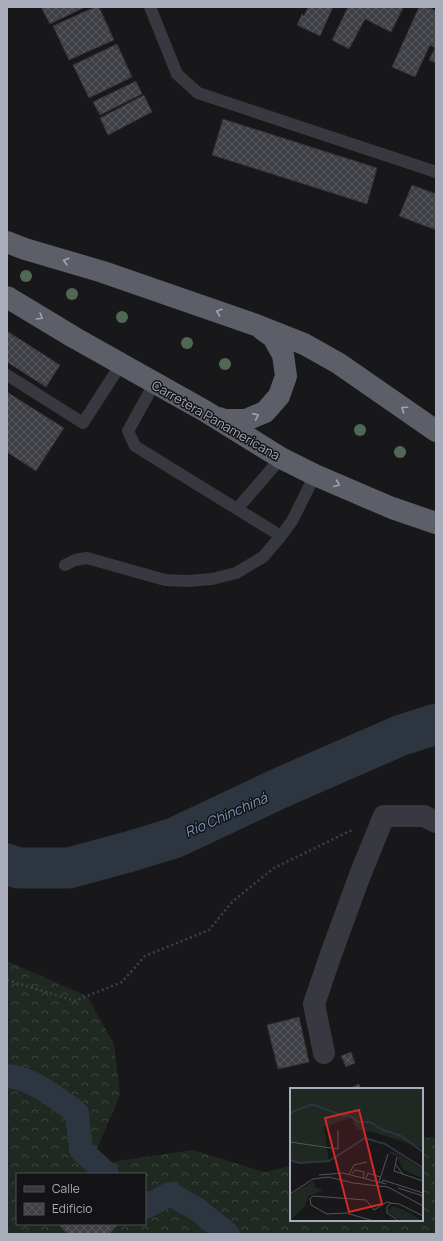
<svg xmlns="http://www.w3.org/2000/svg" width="443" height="1241" font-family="Manrope,sans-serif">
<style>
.forest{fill:url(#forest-crowns);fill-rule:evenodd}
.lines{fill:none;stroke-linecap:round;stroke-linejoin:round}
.canal{stroke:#2c3540;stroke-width:24}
.river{stroke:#2c3540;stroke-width:41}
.building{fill:url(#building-cross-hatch);stroke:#323237}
.path{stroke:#3e4047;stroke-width:2.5;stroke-dasharray:2 3;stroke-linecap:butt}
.service{stroke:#383940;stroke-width:12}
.minor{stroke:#383940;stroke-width:22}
.trunk{stroke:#5c5e68;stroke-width:22}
.tree{fill:#516755}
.oneway{stroke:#a1a5b3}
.labels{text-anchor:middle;stroke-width:3;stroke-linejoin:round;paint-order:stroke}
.street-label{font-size:13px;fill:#a9adbb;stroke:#131315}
.water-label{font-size:14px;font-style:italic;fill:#7d97b9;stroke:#131315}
.inset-river{fill:none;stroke:#2c3540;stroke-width:2}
.inset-road{fill:none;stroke:#52545a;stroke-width:1}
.view{fill:#d62828;fill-opacity:0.15;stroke:#d62828;stroke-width:2}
.inset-edge{fill:none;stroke:#a9adbb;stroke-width:2}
</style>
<defs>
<pattern id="forest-crowns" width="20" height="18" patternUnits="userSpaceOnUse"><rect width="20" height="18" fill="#1f2921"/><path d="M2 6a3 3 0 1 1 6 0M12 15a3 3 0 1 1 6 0" fill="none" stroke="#3d453f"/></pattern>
<pattern id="building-cross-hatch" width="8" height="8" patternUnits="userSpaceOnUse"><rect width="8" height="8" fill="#3f4045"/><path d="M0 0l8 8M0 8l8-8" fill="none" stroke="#58595e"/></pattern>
</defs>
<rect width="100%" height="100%" fill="#18181a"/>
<path class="forest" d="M7,961l80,35 27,48 6,51 -30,70 103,-15 71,22 27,-6v54h131v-82l14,-1v97h-429zM17,1174h128v50h-128z"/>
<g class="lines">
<path class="canal" d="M7,1076c23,1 52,23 70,37l4,37 26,24
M145,1207l25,-13 28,16 30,24"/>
<path class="river" d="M7,864l11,4h51l59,-16 46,-14 106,-50 119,-52 37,-12"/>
</g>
<path class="building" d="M41,7h44l-35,17z
M95,7h4l15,33 -45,20 -16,-34z
M308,7h25l-13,29 -23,-11 5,-11 2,2z
M348,7h54l1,1 -12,24 -26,-13 -16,30 -17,-9z
M419,7h9l8,4v52l-7,-3 6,-12 -5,-3 -15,32 -23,-10z
M117,44l15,33 -43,21 -16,-33z
M136,81l6,13 -42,21 -7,-13z
M144,95l8,17 -44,23 -8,-17z
M223,119l154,49 -10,36 -155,-49z
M412,185l24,9v36l-37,-14z
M7,331l53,34 -14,22 -39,-25z
M7,392l57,36 -28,43 -29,-19z
M299,1017l10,45 -31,7 -11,-44z
M351,1052l4,11 -9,4 -5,-11z
M359,1084l2,5h-13z
M58,1224h61l-10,10h-41z"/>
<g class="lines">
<path class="path" d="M7,980l68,21 47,-19 23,-26 64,-26 24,-29 41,-33 80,-39"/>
<path class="service" d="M150,7l27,67 21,19 238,79
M7,375l76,48 38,-59
M154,384l-26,47 7,15 102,63 44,-51
M237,509l44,27
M65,565l10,-5 12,-2 78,22 22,1 25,-2 24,-6 27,-16 18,-21 11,-15 23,-46"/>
<path class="minor" d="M324,1053l-10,-49 17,-50 29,-79 24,-59h40l12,6"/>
<path class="trunk" d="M7,242l18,7 78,23 153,53 48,19 34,19 98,68
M7,297l68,41 130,73 76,47 34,17 77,33 44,15
M219,418l5,2h22l19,-8 14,-16 7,-20 -3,-21 -10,-18 -11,-8"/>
</g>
<g class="tree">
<circle cx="26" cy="276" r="6"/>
<circle cx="72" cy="294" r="6"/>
<circle cx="122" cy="317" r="6"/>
<circle cx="187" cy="343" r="6"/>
<circle cx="225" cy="364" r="6"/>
<circle cx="360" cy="430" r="6"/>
<circle cx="400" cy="452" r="6"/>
</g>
<defs><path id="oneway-chevron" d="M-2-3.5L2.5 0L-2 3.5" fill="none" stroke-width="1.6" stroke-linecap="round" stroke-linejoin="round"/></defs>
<g class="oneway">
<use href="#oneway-chevron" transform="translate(66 261) rotate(-164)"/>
<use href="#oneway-chevron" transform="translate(219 312) rotate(-161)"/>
<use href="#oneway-chevron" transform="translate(40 317) rotate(31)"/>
<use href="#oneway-chevron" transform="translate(404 409) rotate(-145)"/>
<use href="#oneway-chevron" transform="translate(256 416) rotate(-24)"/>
<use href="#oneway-chevron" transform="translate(337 484) rotate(23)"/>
</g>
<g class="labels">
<g class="street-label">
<text transform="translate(216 420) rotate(30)" y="5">Carretera Panamericana</text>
</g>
<g class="water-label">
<text transform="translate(226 815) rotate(-24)" y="5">Río Chinchiná</text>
</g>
</g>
<g transform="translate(290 1088)">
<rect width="133" height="133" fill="#18181a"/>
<path d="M100,63l7,3 7,11 19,9 -1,4 -18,-8 -7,-14 -8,-3zM102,118l12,4 18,11h-20l-14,-9z" fill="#1f2921"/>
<path d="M0,0h133v60l-47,-15 -19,-3 -4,-7v-6l-29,10 5,34 -35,2 -4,-3zM23,93l2,6 8,3 -15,7 -3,9 -15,15v-26z" fill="#1f2921"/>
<path d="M107,66l26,16v4l-19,-9z" fill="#1f2921"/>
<path class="inset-river" d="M0,25l22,-9 32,12 5,-1 9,7h12l13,8 18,6 22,16M0,72l10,3 29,-2 36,-23 20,6 38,24"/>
<path class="inset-road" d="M0,54l48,7v-19M107,69l-3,14 29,10M105,76l8,10M59,86l5,-9 13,-3M62,86l3,-4 9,2 -1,6M29,87l24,-2 43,11M76,90l2,-5 12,4M89,94l9,-28M92,95l1,-3 40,13M108,100l25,8M0,106l23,-15 16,-2 24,6 35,4 35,19M84,133l-28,-8 -19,1 -16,-9 -1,-6 3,-3 53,4 8,10 13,-8 4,1M109,133l-12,-8v-6l4,-4 8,1 24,12"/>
<path class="view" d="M69,22l23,94 -33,8 -24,-94z"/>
<rect width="133" height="133" class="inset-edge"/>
</g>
<rect width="443" height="1241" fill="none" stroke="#a9adbb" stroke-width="16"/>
<rect x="16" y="1173" width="130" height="52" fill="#131315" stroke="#4f5157"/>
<rect x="24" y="1186" width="20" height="6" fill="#383940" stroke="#4f5157"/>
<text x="52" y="1193" font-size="12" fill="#a9adbb">Calle</text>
<rect x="24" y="1203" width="20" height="12" fill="url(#building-cross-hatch)" stroke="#4f5157"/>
<text x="52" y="1213" font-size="12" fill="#a9adbb">Edificio</text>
</svg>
